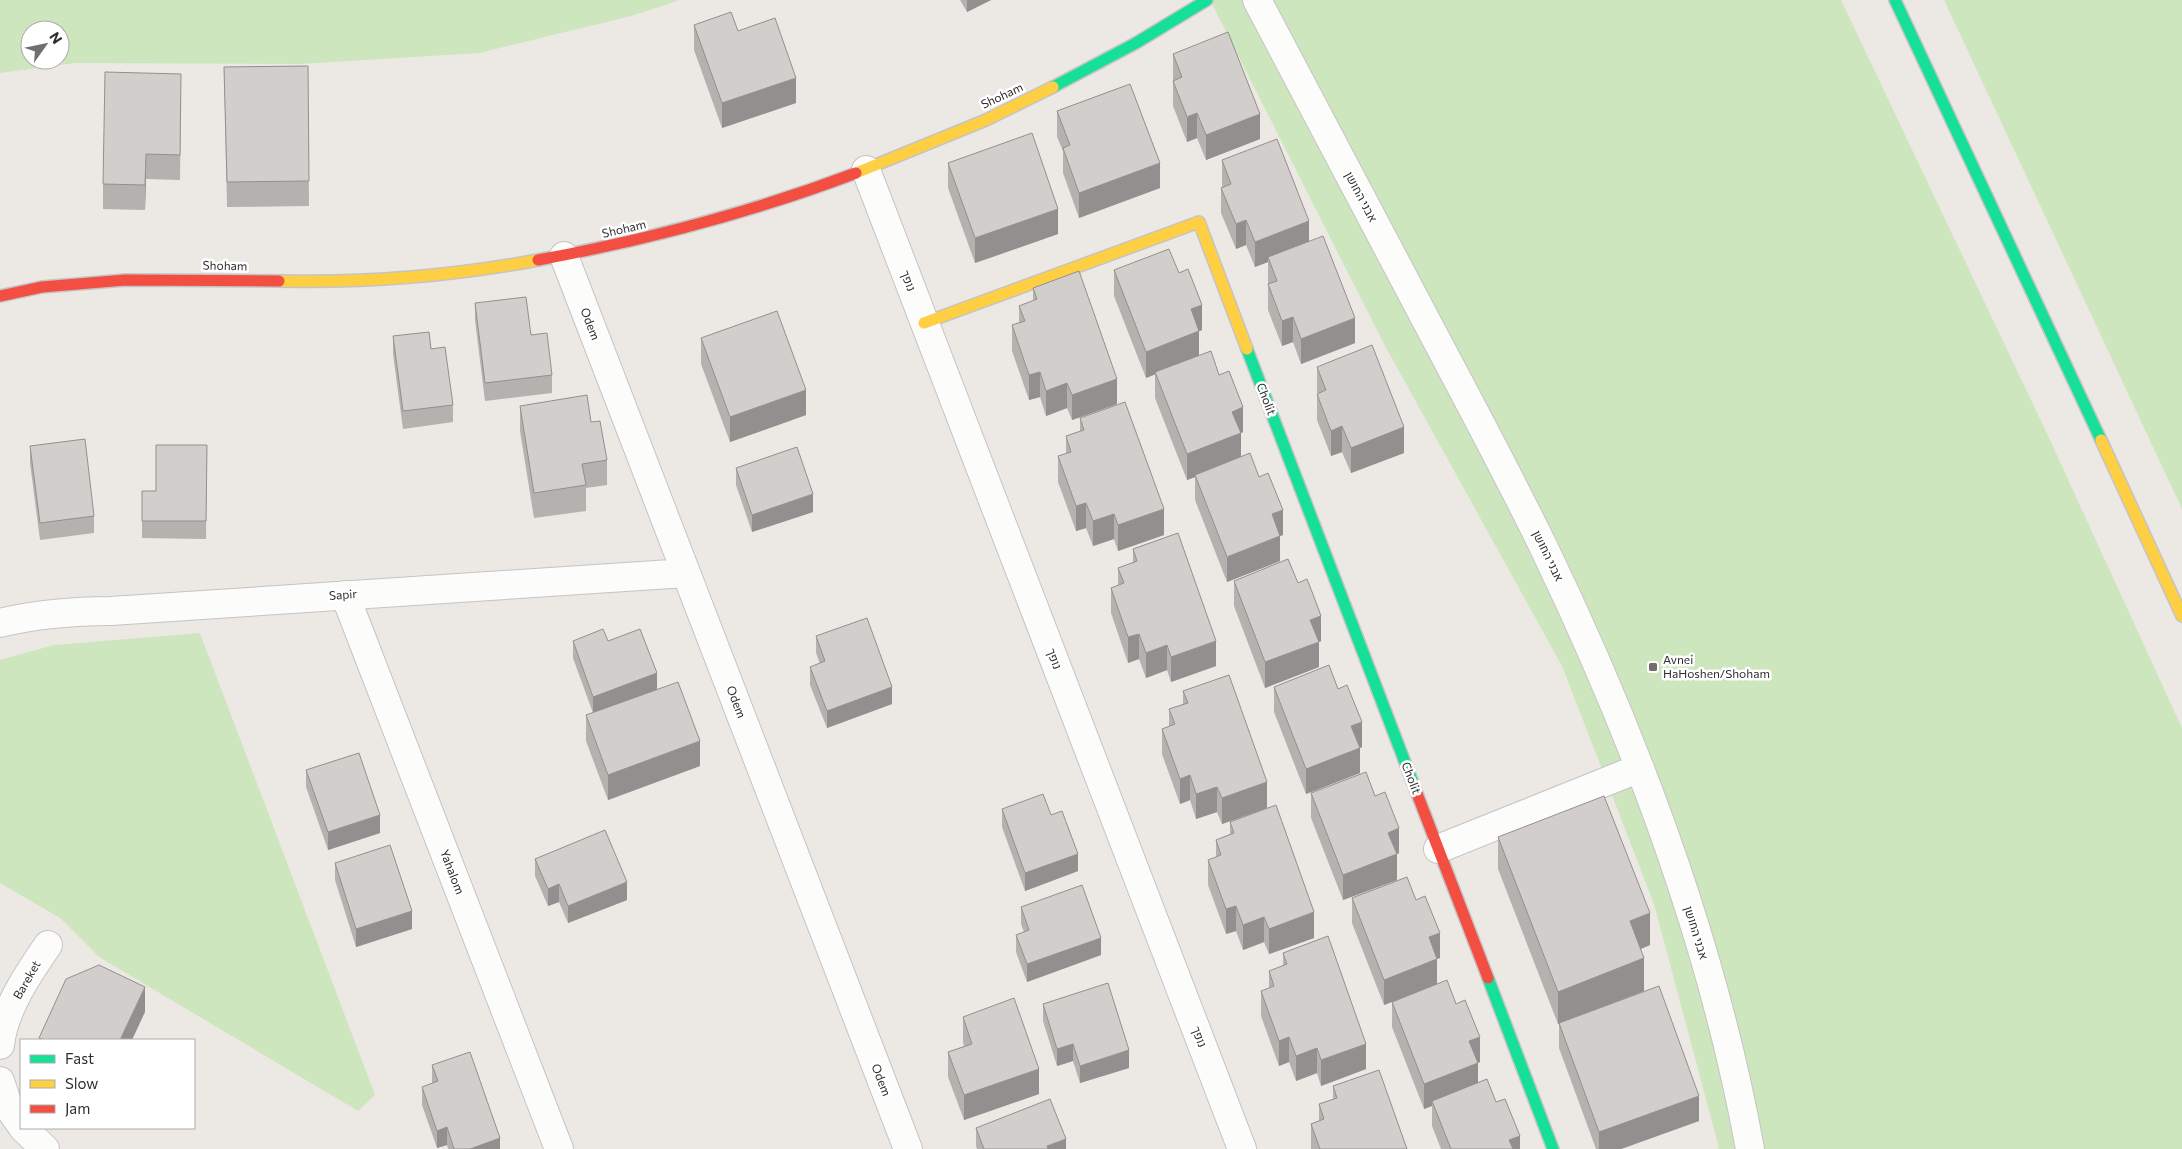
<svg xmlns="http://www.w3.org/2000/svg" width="2182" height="1149" font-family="Commissioner,Heebo,sans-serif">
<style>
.green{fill:#cee6be;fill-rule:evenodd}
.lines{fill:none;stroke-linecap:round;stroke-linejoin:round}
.street-casing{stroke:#c5c4c5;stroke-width:30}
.fast-casing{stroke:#c5c4c5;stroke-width:14}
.slow-casing{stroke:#c5c4c5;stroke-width:14}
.jam-casing{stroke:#c5c4c5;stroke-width:14}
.street{stroke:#fcfcfb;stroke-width:28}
.fast{stroke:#16e098;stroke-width:11}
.slow{stroke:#ffcf43;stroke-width:11}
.jam{stroke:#f24e42;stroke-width:11}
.wall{fill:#b4b1af}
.shaded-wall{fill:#92908e}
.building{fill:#d1cecb;stroke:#92908e}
.poi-dot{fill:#706f6e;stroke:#fff;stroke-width:2}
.labels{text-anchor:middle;stroke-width:5;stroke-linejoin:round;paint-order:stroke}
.street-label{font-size:12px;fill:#2e2e2e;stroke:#fff}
.poi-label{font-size:12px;fill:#2e2e2e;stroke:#fff;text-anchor:start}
</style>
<rect width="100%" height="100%" fill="#ece8e4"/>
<path class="green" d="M0,0h680l-49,16 -152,37 -178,11 -225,-1 -76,10zM30,30h30v30h-30z
M1210,0h631l209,440 132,288v421h-465l2,-1 -65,-244 -92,-238 -178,-322z
M1944,0h238v509z
M200,633l175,462 -17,16 -259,-154 -39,-39 -60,-35v-223l54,-15z"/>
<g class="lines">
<g class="street-casing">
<path id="street" d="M1257,0c57,108 114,216 171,324 39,74 79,148 116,224 92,191 168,392 206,601
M866,170l376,979
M564,256l344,893
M345,595l214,554
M0,623c37,-9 74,-12 111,-12l575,-38
M1438,849l202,-81
M0,1045c4,-36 28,-71 48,-100
M0,1081l9,27 12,17
M23,1128l22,21"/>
</g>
<g class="fast-casing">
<path id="fast" d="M1895,0l206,440
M1053,87l83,-44 71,-43
M1247,349l169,442
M1488,978l65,171"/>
</g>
<g class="slow-casing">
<path id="slow" d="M856,173l130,-53 67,-33
M279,281c86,2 174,-5 259,-21
M924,323l275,-101 48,127
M2101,440l81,176"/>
</g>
<g class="jam-casing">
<path id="jam" d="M538,260c108,-20 215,-48 318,-87
M0,296l42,-9 83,-7 154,1
M1416,791l72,187"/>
</g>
<use href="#street" class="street"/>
<use href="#fast" class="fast"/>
<use href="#slow" class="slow"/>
<use href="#jam" class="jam"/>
</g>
<path class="wall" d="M960,0h31l-24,12z
M694,25l44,6 58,72 -74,25 -28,-78z
M1173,54l87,85 -54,21 -9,-22 -10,4 -14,-36z
M308,66l1,140 -82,1 -3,-140z
M181,99l-1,81 -34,-1 -1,31 -42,-1v-25z
M1057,111l103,77 -81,30 -16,-45v-22l-6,-14z
M1222,160l87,81 46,102 -54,21 -8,-22 -11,4 -14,-36v-48l-13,5 -9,-22 -10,4 -15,-36v-25l1,-1z
M948,163l110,71 -83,29 -27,-75z
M1114,270l88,60 -3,1v24l20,20 24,57 -2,1v24l42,78 -3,1v25l-53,21 -32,-82v-23l-8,3 -32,-82v-24l-9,4 -32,-82z
M1033,288l84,116 -45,16 -5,-12 -21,8 -6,-19 -11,3 -17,-49v-26l7,-2v-17l14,-5z
M475,303l56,32 21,40v18l-67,8 -10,-81z
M393,336l38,13 22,56v17l-50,7 -10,-75z
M701,338l105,77 -76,27 -29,-78z
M1317,367l87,86 -53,20 -9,-21 -11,4 -14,-36v-26h1l-1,-2z
M520,406l71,16 16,38v25l-21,3v23l-52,7 -14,-87z
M1080,418l84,117 -46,16 -4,-12 -21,7 -7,-18 -10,3 -18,-49v-26l8,-2v-18l14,-5z
M207,445l-1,94 -64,-1v-47h14z
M30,446l64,70v17l-54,7 -10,-77z
M736,468l77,44 -61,20 -16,-47z
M1133,549l83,117 -45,16 -4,-12 -21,8 -7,-19 -11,4 -17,-50v-25l7,-3v-17l15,-5z
M1234,581l87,60 -2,1v25l-54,21 -31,-82z
M816,636l76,68 -65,24 -17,-43v-18l10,-3 -4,-11z
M573,641h35l49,48 43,77 -92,34 -22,-59v-26l7,-2 -20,-55z
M1274,687l88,60 -2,1v25l-54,21 -32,-82z
M1183,691l84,117 -45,16 -5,-12 -21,7 -6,-19 -10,4 -18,-50v-25l7,-3v-17l14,-5z
M306,770l74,63 -52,17 -22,-63z
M1311,793l88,60 -2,1v26l-54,20 -32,-82z
M1002,809l49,6 27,56 -53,20 -23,-64z
M1230,822l84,116 -45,16 -5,-12 -21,8 -7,-19 -10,3 -18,-49v-25l8,-3v-17l14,-6z
M1498,837l152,108 -9,4 3,42 -32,12 87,118 -78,28h-25l-37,-101v-24h-1l-60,-155z
M535,859l92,41 -59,23 -9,-21 -11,4 -13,-30z
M335,863l77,66 -56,18 -21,-67z
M1352,898l88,60 -3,1v25l43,78 -2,1v20l18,19 24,47h-79l-9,-23v-20l-8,3 -32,-82v-25l7,-3 -15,6 -32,-82z
M1021,907l80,48 -74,27 -11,-30v-17l8,-3 -3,-8z
M1283,953l83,116 -45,17 -4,-13 -21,8 -7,-19 -10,4 -18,-50v-25l8,-3v-17l14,-5z
M1043,1004l86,64 -49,15 -7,-22 -16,5 -14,-45z
M963,1017l76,77 -75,26 -16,-43v-25l16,-6 -1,-4z
M432,1065l68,84h-52l-1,-4 -10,3 -15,-43v-18l10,-4z
M1333,1086l74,63h-96v-25l8,-3v-17l14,-5z
M976,1128l90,21h-89l-1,-3z"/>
<path class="shaded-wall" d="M967,0h24l-24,12z
M796,78v25l-74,25v-25z
M1197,113v25l-10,4v-25z
M1260,114v25l-54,21v-25z
M146,154v25l-1,31v-25z
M1160,163v25l-81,30v-25z
M1058,209v25l-83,29v-25z
M1246,220v25l-10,4v-25z
M1309,221v25l-41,11v5l-13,5v-25z
M1202,305v25l-11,5v-26z
M1293,317v25l-11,4v-25z
M1355,318v25l-54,21v-25z
M1199,331v26l-53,21v-26z
M1040,372v25l-11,3v-25z
M1117,379v25l-45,16v-25z
M1067,383v25l-21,8v-25z
M806,390v25l-76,27v-25z
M1243,407v25l-2,1v26l-46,16v2l-8,3v-26l45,-42z
M1342,426v26l-11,4v-25z
M1404,427v26l-53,20v-25z
M813,494v18l-61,20v-17z
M1086,503v25l-10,3v-25z
M1164,509v26l-46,16v-26z
M1283,510v25l-11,4v-25z
M1114,514v25l-21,7v-25z
M1280,536v25l-53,21v-25z
M1321,616v25l-2,1v25l-54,21v-26l45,-42z
M1139,634v25l-11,4v-26z
M1216,641v25l-45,16v-25z
M1167,645v25l-21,8v-25z
M657,673v18l-64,23v-17z
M892,687v17l-65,24v-17z
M1362,722v25l-2,1v25l-54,21v-25l45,-43z
M700,741v25l-92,34v-25z
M1190,775v25l-10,4v-25z
M1267,782v26l-45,16v-26z
M1217,787v25l-21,7v-25z
M380,815v18l-52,17v-18z
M1399,828v25l-2,1v26l-54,20v-25l45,-42z
M1078,854v17l-53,20v-18z
M627,882v18l-59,23v-17z
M559,884v18l-11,4v-17z
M1236,906v25l-10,3v-25z
M412,911v18l-56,18v-18z
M1314,912v26l-45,16v-25z
M1650,913v32l-20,8v-32z
M1264,917v25l-21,8v-25z
M1440,933v25l-11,4v-25z
M1101,938v17l-74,27v-18z
M1644,958v33l-86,33v-32z
M1437,959v25l-53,21v-25z
M145,987v25l-13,28h-12z
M1289,1037v25l-10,4v-25z
M1480,1037v25l-11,4v-25z
M1073,1044v17l-16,5v-17z
M1366,1044v25l-45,17v-26z
M1317,1048v25l-21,8v-25z
M1129,1050v18l-49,15v-17z
M1478,1063v25l-46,13v5l-8,3v-25z
M1039,1069v25l-75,26v-25z
M1699,1096v25l-78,28h-22v-17z
M447,1127v18l-10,3v-17z
M1520,1136v13h-11v-9z
M500,1138v11h-30z
M1066,1139v10h-19v-3z"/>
<path class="building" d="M731,12l7,19 37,-13 21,60 -74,25 -28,-78z
M1228,32l32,82 -54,21 -9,-22 -10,4 -14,-36 9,-4 -9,-23z
M308,66l1,115 -82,1 -3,-115z
M105,72l76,2 -1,81 -34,-1 -1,31 -42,-1z
M1130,84l30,79 -81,30 -16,-45 7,-3 -13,-34z
M1032,133l26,76 -83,29 -27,-75z
M1277,139l32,82 -54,21 -9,-22 -10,4 -15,-36 10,-4 -9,-24z
M1323,236l32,82 -54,21 -8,-22 -11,4 -14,-37 9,-3 -9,-24z
M1169,249l10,24 9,-4 14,36 -11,4 8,22 -53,21 -32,-82z
M1079,271l38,108 -45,16 -5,-12 -21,8 -6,-19 -11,3 -17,-50 13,-4 -6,-15 18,-7 -4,-11z
M526,297l5,38 16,-2 5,42 -67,8 -10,-80z
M777,311l29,79 -76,27 -29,-79z
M429,332l2,17 14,-2 8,58 -50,6 -10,-75z
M1372,345l32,82 -53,21 -9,-22 -11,5 -14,-37 9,-4 -9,-23z
M1211,351l8,24 10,-4 14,36 -11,5 9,21 -54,21 -32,-82z
M587,395l4,27 9,-1 7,39 -25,4 4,21 -52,8 -14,-87z
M1125,402l39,107 -46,16 -4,-11 -21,7 -7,-18 -10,3 -18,-50 13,-4 -5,-16 18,-6 -4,-12z
M85,439l9,77 -54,7 -10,-77z
M156,445h51l-1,76h-64v-30h14z
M797,447l16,47 -61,21 -16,-47z
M1250,453l9,24 9,-4 15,37 -11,4 8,22 -53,21 -32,-82z
M1178,533l38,108 -45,16 -4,-12 -21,8 -7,-19 -11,3 -17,-49 13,-5 -6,-15 19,-7 -4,-12z
M1288,559l10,24 9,-4 7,18 7,19 -11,4 9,22 -54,20 -31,-81z
M867,618l25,69 -65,24 -17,-44 15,-6 -9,-25z
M603,629l5,12 32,-12 17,44 -64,24 -20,-56z
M1329,665l9,24 9,-4 15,37 -11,4 9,22 -54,21 -32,-82z
M1229,675l38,107 -45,16 -5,-11 -21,7 -6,-19 -10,4 -18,-50 13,-5 -6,-15 19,-6 -5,-12z
M678,682l22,59 -92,34 -22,-60z
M359,753l21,62 -52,17 -22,-62z
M1366,772l9,24 10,-4 14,36 -11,5 9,21 -54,21 -32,-82z
M1043,794l8,21 11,-4 16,43 -53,19 -23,-64z
M1604,796l46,117 -20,8 14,37 -86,34 -60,-155z
M1276,805l38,107 -45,17 -5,-12 -21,8 -7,-19 -10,3 -18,-49 13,-5 -5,-15 18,-7 -4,-11z
M605,830l22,52 -59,24 -9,-22 -11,5 -13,-30z
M390,845l22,66 -56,18 -21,-66z
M1407,877l9,23 9,-4 15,37 -11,4 8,22 -53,21 -32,-82z
M1082,885l19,53 -74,26 -11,-29 13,-5 -8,-23z
M1328,936l38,108 -45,16 -4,-12 -21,8 -7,-19 -10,4 -18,-50 13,-5 -5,-15 18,-7 -4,-11z
M99,965l46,22 -25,53h-76l-5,-2 27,-59z
M1447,980l9,24 9,-4 15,37 -11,4 9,22 -54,21 -32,-82z
M1108,983l21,67 -49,16 -7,-22 -16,5 -14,-45z
M1659,986l40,110 -100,36 -40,-109z
M1014,998l25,71 -75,26 -16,-43 24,-8 -9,-27z
M470,1052l30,86 -30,11h-16l-7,-22 -10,4 -15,-44 16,-6 -6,-16z
M1379,1070l28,79h-87l-9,-25 13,-5 -5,-15 18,-6 -4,-12z
M1487,1079l9,23 9,-3 15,37 -11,4 4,9h-62l-19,-48z
M1050,1099l16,40 -19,7 1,3h-64l-8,-21z"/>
<rect class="poi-dot" x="1648" y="662" width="10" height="10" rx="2.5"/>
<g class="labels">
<g class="street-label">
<text transform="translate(1002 96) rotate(-25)" y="4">Shoham</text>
<text transform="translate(1361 197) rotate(62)" y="4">אבני החושן</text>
<text transform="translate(624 229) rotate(-13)" y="4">Shoham</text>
<text transform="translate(225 266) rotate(1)" y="4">Shoham</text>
<text transform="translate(908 281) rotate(69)" y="4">נופך</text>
<text transform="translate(590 324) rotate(69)" y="4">Odem</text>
<text transform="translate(1266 399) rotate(69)" y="4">Cholit</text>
<text transform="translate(1548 556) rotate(64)" y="4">אבני החושן</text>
<text transform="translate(343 595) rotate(-4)" y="4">Sapir</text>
<text transform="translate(1054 659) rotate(69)" y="4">נופך</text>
<text transform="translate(736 702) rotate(69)" y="4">Odem</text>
<text transform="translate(1411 778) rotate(69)" y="4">Cholit</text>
<text transform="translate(452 872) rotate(69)" y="4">Yahalom</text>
<text transform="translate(1696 933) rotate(73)" y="4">אבני החושן</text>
<text transform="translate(27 980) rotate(-60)" y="4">Bareket</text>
<text transform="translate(1199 1037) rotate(69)" y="4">נופך</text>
<text transform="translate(881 1080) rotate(69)" y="4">Odem</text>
</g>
<g class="poi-label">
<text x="1663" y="664">Avnei<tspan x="1663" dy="14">HaHoshen/Shoham</tspan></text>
</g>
</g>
<rect x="20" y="1039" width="175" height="90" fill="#ffffff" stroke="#ababab"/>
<rect x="30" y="1055" width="25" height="8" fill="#16e098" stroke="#ababab"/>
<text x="65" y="1064" font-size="15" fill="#2e2e2e">Fast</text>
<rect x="30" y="1080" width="25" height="8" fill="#ffcf43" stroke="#ababab"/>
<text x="65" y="1089" font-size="15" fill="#2e2e2e">Slow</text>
<rect x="30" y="1105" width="25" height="8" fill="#f24e42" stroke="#ababab"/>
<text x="65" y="1114" font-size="15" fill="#2e2e2e">Jam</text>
<g transform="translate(45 45) rotate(57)"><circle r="24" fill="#ffffff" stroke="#ababab"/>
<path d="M0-4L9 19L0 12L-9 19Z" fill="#706f6e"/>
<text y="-8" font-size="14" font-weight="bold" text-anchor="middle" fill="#2e2e2e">N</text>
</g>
</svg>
